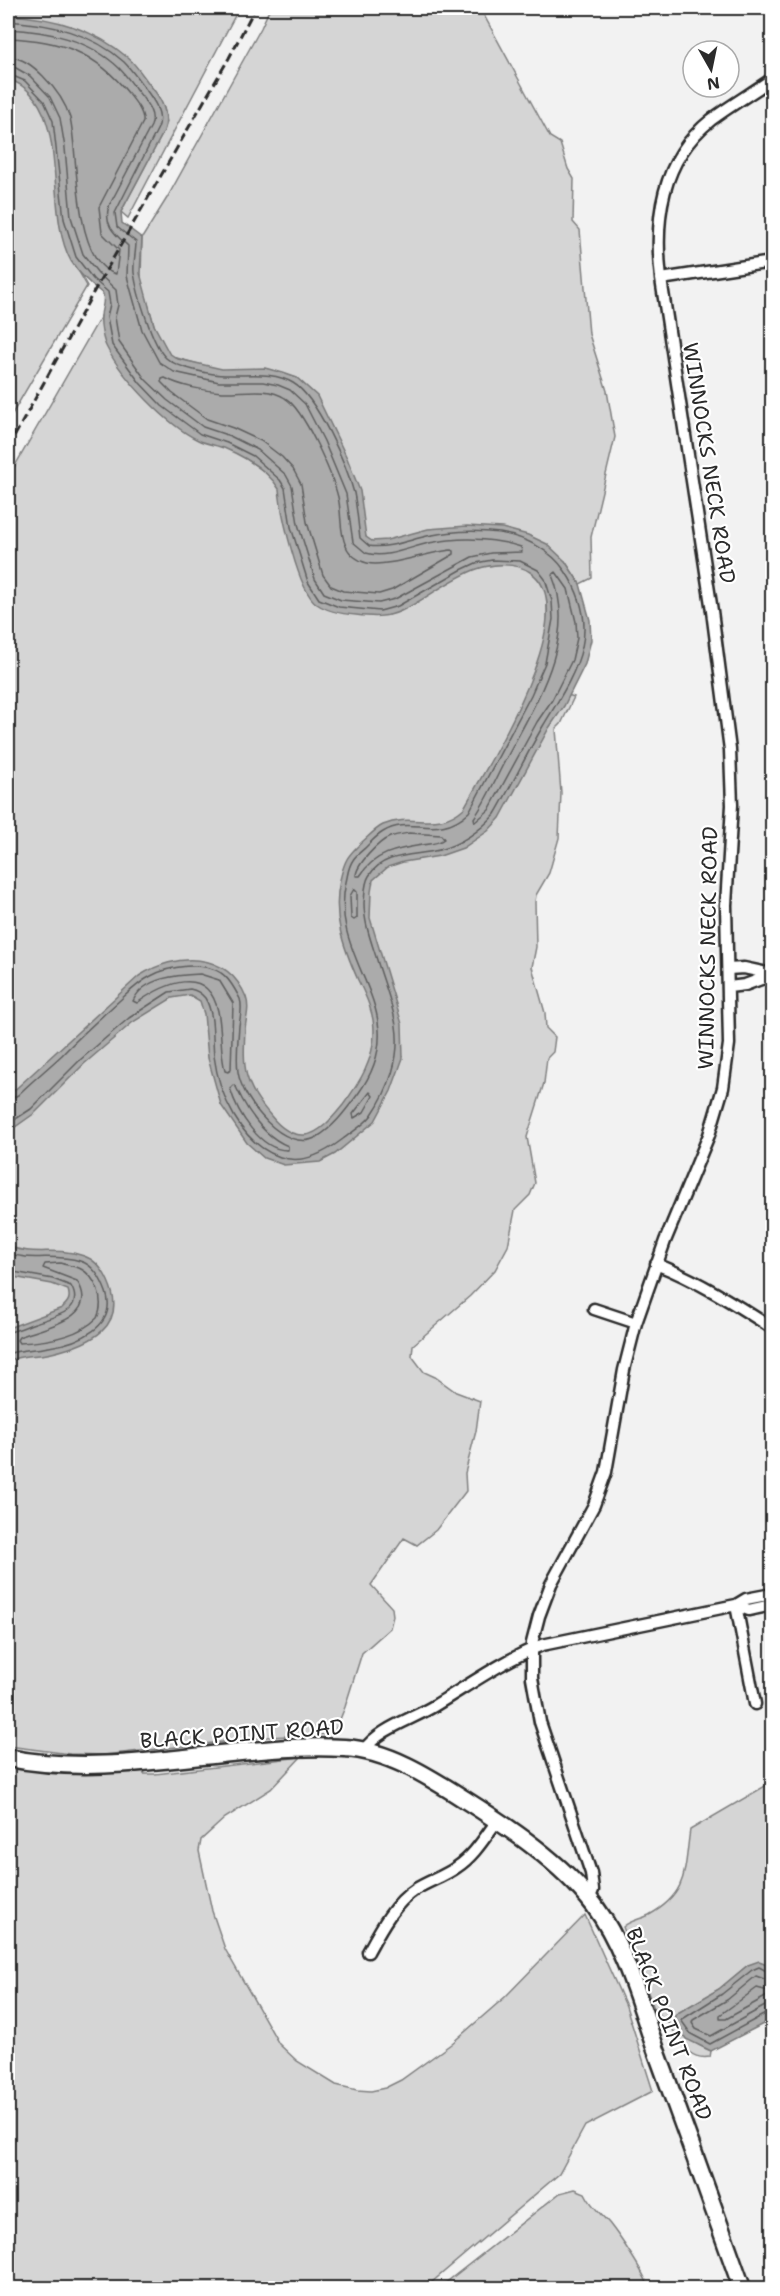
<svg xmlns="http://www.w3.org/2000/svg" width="780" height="2296" font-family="'Shantell Sans',sans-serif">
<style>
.green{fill:#d5d5d5;stroke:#808080;stroke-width:1.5}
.water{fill:#ababab;stroke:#787878;stroke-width:1.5}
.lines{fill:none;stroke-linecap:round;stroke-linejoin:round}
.shore{stroke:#5e5e5e;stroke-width:1.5}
.minor-casing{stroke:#2b2b2b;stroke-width:15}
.secondary-casing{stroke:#2b2b2b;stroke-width:21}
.minor{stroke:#fff;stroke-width:10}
.secondary{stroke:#fff;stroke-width:16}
.rail{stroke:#2b2b2b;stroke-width:3;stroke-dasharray:9 4.5;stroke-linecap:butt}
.labels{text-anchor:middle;stroke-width:4.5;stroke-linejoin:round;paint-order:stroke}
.street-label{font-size:21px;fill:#2b2b2b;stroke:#fff}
</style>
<rect width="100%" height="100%" fill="#f2f2f2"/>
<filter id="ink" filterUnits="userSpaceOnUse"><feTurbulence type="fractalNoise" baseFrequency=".0167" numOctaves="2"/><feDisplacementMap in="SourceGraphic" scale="12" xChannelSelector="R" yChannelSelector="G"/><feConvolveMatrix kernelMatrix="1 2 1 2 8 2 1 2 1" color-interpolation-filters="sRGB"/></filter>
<g filter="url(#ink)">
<path class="green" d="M8,8h231l-111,210 -7,-6 43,-81 3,-9 -3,-14 -156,-89z
M270,8h210l70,129 10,6 8,26 6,10 -1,43 7,8 9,104 18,57 8,46 -24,100 1,41 -12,6 -15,-23 -195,-15 -73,-168 -30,-9 -48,1 -49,-14 -15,-28 -14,-48 1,-42 25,-40 94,-170z
M8,76l16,7 27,34 23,146 13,23 -79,135z
M101,316l4,24 130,111 44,31 10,41 185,45 42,-6 30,20 2,55 -16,47 42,13 -13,27 -5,5 5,64 -2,45 -10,35 -13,22 -1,7 1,45 -4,20 13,46 1,15 9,9 -2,15 -6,6 -3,25 -17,54 8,46 -5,12 -15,15 -7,36 -13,24 -25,26 -57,49 -1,11 12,16 11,5 21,15 24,9 -4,30 -11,42 1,18 -30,39 -19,15 -13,-7 -33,47 21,23 1,8 -3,12 -28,25 -17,54 -11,27 -67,3 -163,18 -34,-1 -62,-8v-1268z
M301,1757l-30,32 -46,29 -24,22 -2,11 13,60 13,38 54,95 18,17 39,24 21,5 14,1 14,-3 16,-8 50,-36 54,-47 80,-82 41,91 27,85 -68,35 -26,48 -134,114h-417v-520c46,5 90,7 137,3l-1,3h11z
M772,1782v188l-5,-6 -19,1 -29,24 -43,25 -2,6c9,16 20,24 37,31l-1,6c-26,4 -30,-21 -44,-36 -3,-4 -8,-6 -11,-10l-32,-84c6,-6 18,-8 26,-12 40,-22 35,-45 41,-85z
M575,2189l10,4c6,13 15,20 24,30 11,14 35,49 40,65h-210l121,-95z"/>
<path class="water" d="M8,15c43,2 85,13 119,42 9,7 16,19 23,28 11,13 20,29 14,46l-43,81 1,11 20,15 -2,35 14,52 15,28 9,6 44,10 43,-1 18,5 14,5 20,18 30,62 13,33 6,46 6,4 15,-1 41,-11 39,-3 35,2 26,7 19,9 18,17 15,23 10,36 1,20 -6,24 -21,42 -15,22 -49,90 -12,13 -25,17 -23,8 -37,6 -15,5 -15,13 -2,12 -1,26 32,106 1,34 -12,33 -16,30 -40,33 -15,8 -36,3 -20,-7 -17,-15 -26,-38 -13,-47 -4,-44 -4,-13 -10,-6 -18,3 -39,24 -49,42 -49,49 -27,19v-36l131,-120c37,-24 88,-25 107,21 4,11 0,21 -1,32 -2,40 -2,55 26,87 8,10 19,20 34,19 15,-1 29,-19 38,-30 17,-23 31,-45 31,-74 0,-18 -8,-35 -16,-51 -15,-34 -26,-64 -18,-100 2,-8 3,-14 7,-21 4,-7 10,-12 15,-17 7,-6 13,-13 21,-17 31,-13 53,8 81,-17 23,-42 123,-199 66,-236 -15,-10 -37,-8 -53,-3 -28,10 -50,30 -76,42 -15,7 -29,6 -45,4 -13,-1 -28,-3 -39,-11 -19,-12 -36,-92 -38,-115 -11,-19 -34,-32 -55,-41 -8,-3 -18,-4 -26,-8 -31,-15 -75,-61 -91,-92 -4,-7 -7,-23 -6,-31 0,-10 4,-12 2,-23 -12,-9 -24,-20 -32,-33 -29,-51 3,-160 -63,-182z
M8,1246c25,11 48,0 76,10 12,4 19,14 24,25 21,46 -18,63 -56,72 -15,4 -30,1 -44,8v-33l54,-20c6,-6 9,-9 6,-18l-16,-6 -44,-8z
M759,1961l8,3 5,6v47l-9,7 -52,27 -25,-12 -12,-19 2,-6 43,-25 29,-24z"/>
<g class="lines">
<path class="shore" d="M8,21c41,3 83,11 116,41 7,7 14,17 20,25 9,12 20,26 14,41l-43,85 2,14 19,15c0,10 -3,21 -2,31 3,19 18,72 32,85 11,10 46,17 60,17 23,1 47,-4 67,8 24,14 54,83 61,110 3,15 4,30 6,45l9,8c19,3 40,-6 58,-10 23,-5 50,-6 73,-3 25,4 51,17 65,38 40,60 10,102 -22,155 -17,29 -31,59 -48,88 -15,17 -34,30 -56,36 -24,6 -56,2 -70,26 -5,8 -4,19 -5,27 0,20 7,38 13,57 6,21 16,44 19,66 5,31 -7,64 -25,90 -7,9 -19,16 -28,23 -17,13 -39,26 -63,18 -39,-13 -61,-62 -66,-101 -2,-18 1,-42 -9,-58 -4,-5 -10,-8 -15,-9l-21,3 -40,26 -49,42 -49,49 -23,15
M8,29c39,2 81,10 111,39 7,7 14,17 20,25 7,9 17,21 12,33l-42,80c-6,19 6,28 19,40l-1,30 15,54 17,32 15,10 45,10h44l15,3 12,5 15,14 19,37 22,53 7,48 13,11c20,6 44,-6 63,-10 31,-6 63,-5 92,4l1,5 -31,1 -19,4 -77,42 -16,4 -38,-3 -17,-7 -9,-14 -17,-55 -6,-38 -6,-11 -28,-25 -28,-14 -27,-9 -36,-27 -22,-21 -26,-37 -4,-25 3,-12 -2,-15 -18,-17 -15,-19 -12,-37 -6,-69 -5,-30 -10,-21 -20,-21 -14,-8 -8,-2
M8,38c52,2 88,14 121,56 6,8 15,18 14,28l-44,85 3,26 17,17 -3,24c-44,-11 -37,-121 -46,-156 -5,-17 -15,-30 -27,-42 -10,-10 -21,-19 -35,-19
M8,74l17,7 19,20 9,20 11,98 12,38 17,22 15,13 2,12 -3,13 5,28 28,38 22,23 38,28 27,9 26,13 27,24 5,8 6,39 17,55 11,17 20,8 41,4 18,-5 63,-36 15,-7 16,-3 28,1 18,9 7,9 7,22 1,18 -8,44 -14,32 -62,117c-33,30 -57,2 -86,20 -7,4 -12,10 -17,15 -4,4 -10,8 -13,13 -5,7 -5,14 -7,22 -19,81 73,128 12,212 -12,16 -24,33 -41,43 -32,18 -75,-37 -79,-65 -2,-14 0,-32 1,-46 1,-9 4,-18 1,-27 -4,-8 -11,-21 -19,-26 -18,-12 -52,-7 -70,3 -12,6 -22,16 -32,25 -20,18 -39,35 -57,54 -15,14 -30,26 -44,40l-10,5
M165,378c15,8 40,13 57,14 20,1 45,-6 63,6 19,11 47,76 53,99 4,16 1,35 8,49 3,8 12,15 21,17 18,5 62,-11 84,-13l3,1v3l-62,36 -13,4 -36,-3 -12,-5 -8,-11 -16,-53 -6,-38 -8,-15 -11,-12 -21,-16 -28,-13 -26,-9 -35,-26 -11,-11 1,-3z
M556,572l12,17 8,33 1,16 -5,22 -20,40 -15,22 -48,88 -14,12 -1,-4c13,-18 22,-41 33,-61 29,-55 71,-119 45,-182z
M409,833l32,2 3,4c-6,5 -14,5 -22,6 -25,4 -48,8 -62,31h-4c0,-11 23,-35 34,-39 6,-2 13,-3 19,-4z
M354,889l3,3v26l-3,2 -3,-2 -1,-22z
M200,974l19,6 14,23 -2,67 -3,2 -3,-1c-5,-20 -3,-40 -7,-60 -11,-48 -54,-27 -81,-8l-4,-2c11,-24 44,-26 67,-27z
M233,1085l3,2c11,24 27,49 52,59v4c-28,1 -51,-38 -58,-62z
M370,1092l3,4 -9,16 -10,6 -1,-4z
M8,1253c23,9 47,0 72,8 14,4 21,18 26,31 12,35 -29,51 -57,55 -15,3 -28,2 -41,7
M60,1263c6,2 13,3 19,5 18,8 26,34 18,50 -19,19 -54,24 -78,25l-2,-3 2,-3c22,-9 83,-18 58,-56l-34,-13 2,-4z
M8,1271l45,8 18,7c15,26 -19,31 -36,37 -9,3 -18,8 -27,9
M772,1974l-13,-7 -7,3 -30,24 -41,26 10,14 19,10 57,-31h5
M772,1982l-16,-6 -29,24 -34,20 -1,3 4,6 15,7 54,-30 7,-1
M757,1988l11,3 1,4 -43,24h-6v-4z"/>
<g class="minor-casing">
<path id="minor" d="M661,279l111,-17
M728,969l16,-1 28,6
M729,987l16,-2 27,-10
M656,1264c41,16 79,40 116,64
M594,1309l42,14
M736,1605l19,99
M736,1605l13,5 23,-5
M364,1750c16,-22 47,-30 70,-44 35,-21 70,-46 108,-61l194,-40 10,-6 26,-5
M589,1900l4,-10 -2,-17 -51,-151 -8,-44v-35l7,-27 12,-32 43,-79 12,-33 18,-102 12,-47 29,-82 44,-106 14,-47 6,-44 -3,-139 6,-100 -2,-55 -18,-139 -51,-332c-7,-60 0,-119 50,-159 20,-15 41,-27 61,-41
M368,1952c12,-22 26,-49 48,-63 13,-8 29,-13 41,-22 17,-11 28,-30 40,-46"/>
</g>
<g class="secondary-casing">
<path id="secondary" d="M8,1758c112,22 223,-16 336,-10 43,2 84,28 120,51 46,29 97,63 130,106 31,42 45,96 62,145 29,79 58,159 86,238"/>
</g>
<use href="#minor" class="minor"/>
<use href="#secondary" class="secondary"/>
<path class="rail" d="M8,448l85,-155 136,-235 26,-50"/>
</g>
</g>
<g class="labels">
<g class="street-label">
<text transform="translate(709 463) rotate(81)" y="7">WINNOCKS NECK ROAD</text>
<text transform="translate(708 948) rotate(-89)" y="7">WINNOCKS NECK ROAD</text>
<text transform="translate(242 1734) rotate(-4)" y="7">BLACK POINT ROAD</text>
<text transform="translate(669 2024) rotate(69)" y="7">BLACK POINT ROAD</text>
</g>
</g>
<rect width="780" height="2296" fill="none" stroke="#fff" stroke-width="30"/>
<rect x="15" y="15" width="750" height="2266" fill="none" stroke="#2b2b2b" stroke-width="2" filter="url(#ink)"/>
<g transform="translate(711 69) rotate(171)"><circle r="28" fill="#ffffff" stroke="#aaaaaa" stroke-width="1.5"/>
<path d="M0-4.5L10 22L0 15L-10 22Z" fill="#2b2b2b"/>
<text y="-9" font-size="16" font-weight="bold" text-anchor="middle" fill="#2b2b2b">N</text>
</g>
</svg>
